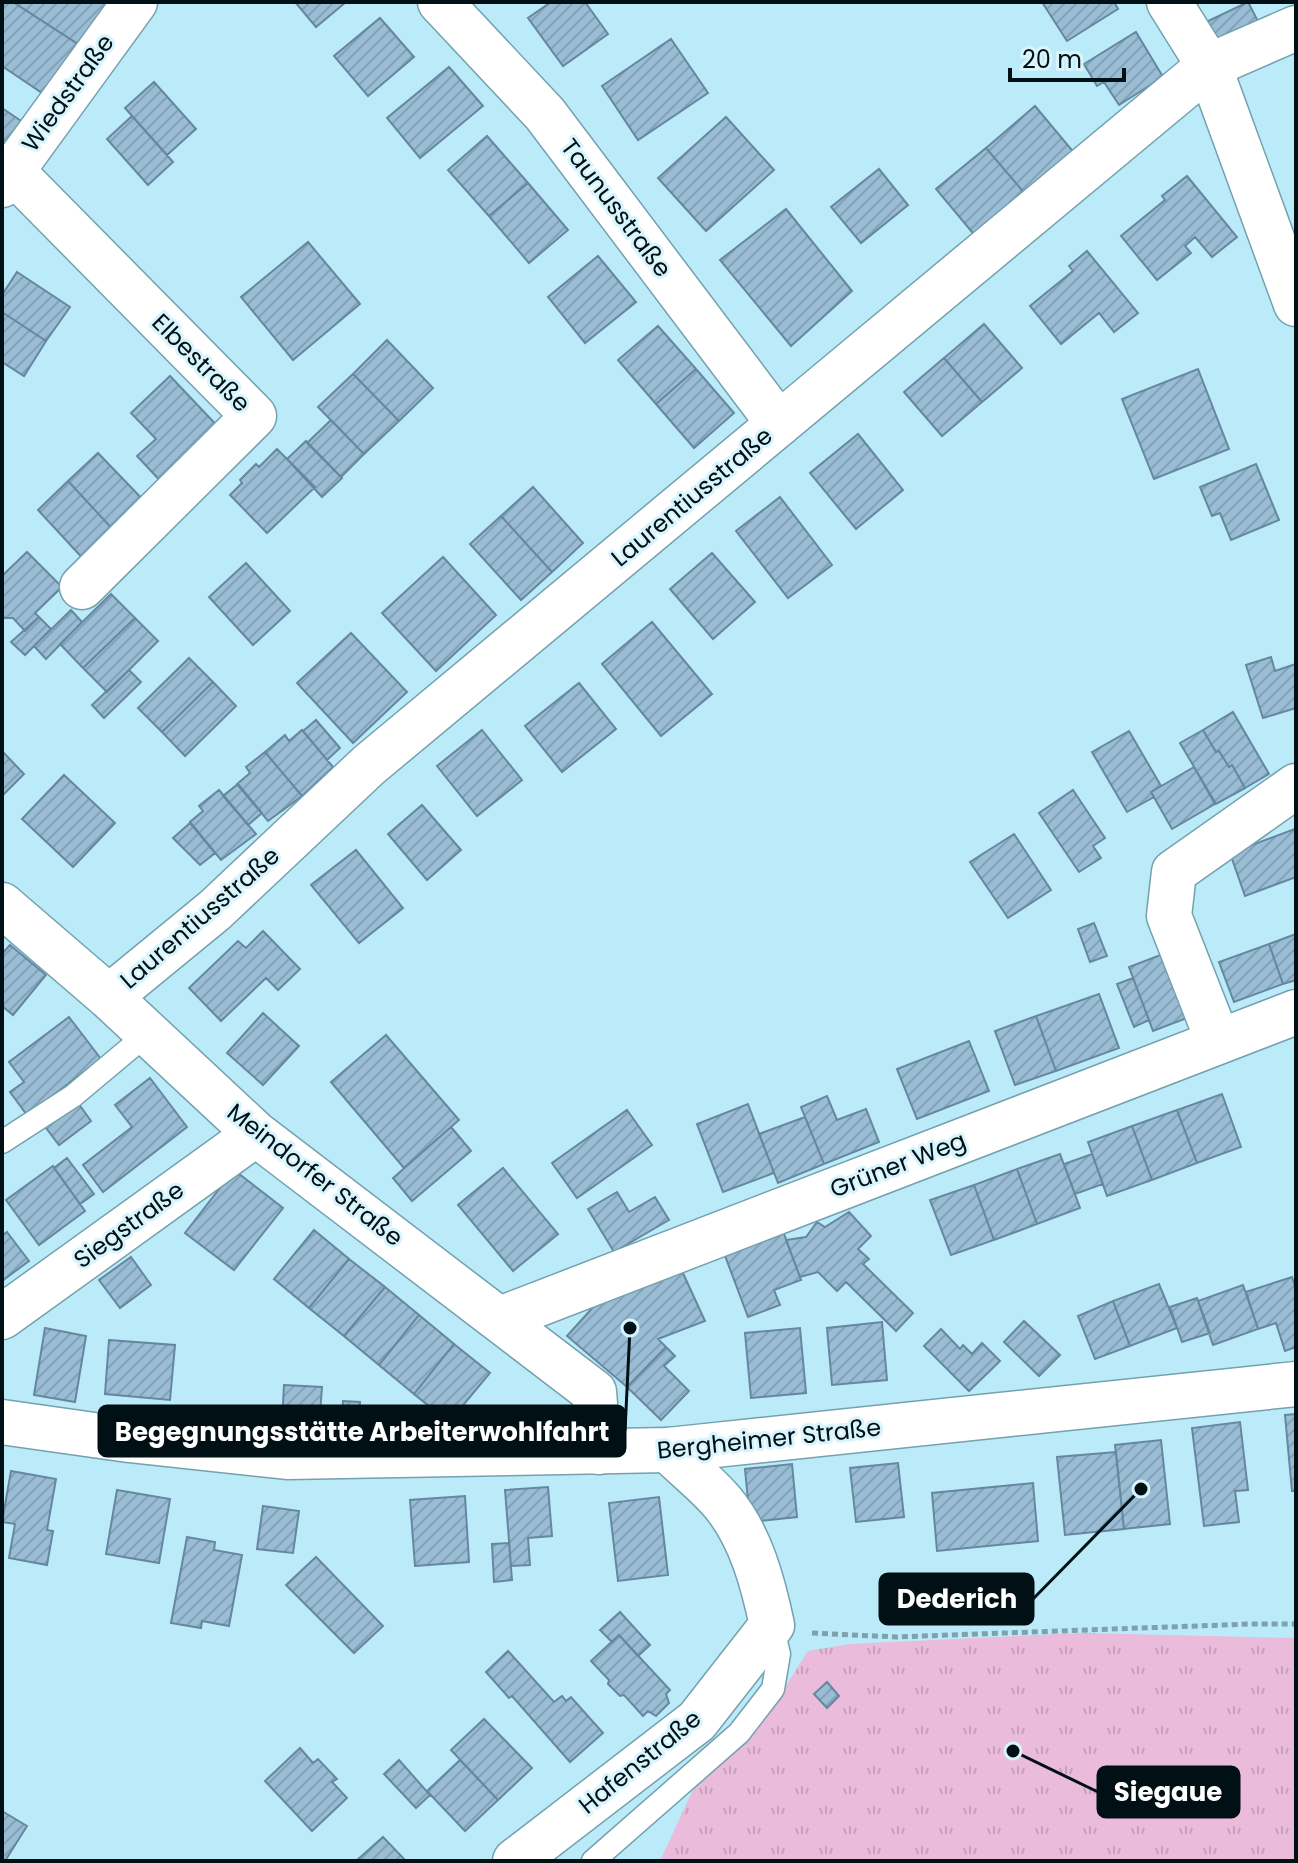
<svg xmlns="http://www.w3.org/2000/svg" width="1298" height="1863" font-family="Poppins,sans-serif">
<style>
.grass{fill:url(#grass-tufts)}
.building{fill:url(#building-hatch);stroke:#65879f;stroke-width:2}
.lines{fill:none;stroke-linecap:round;stroke-linejoin:round}
.lane-casing{stroke:#74a1af;stroke-width:25}
.street-casing{stroke:#74a1af;stroke-width:47}
.secondary-casing{stroke:#74a1af;stroke-width:47}
.path{stroke:#7da1ad;stroke-width:5;stroke-dasharray:6 4;stroke-linecap:butt}
.lane{stroke:#fff;stroke-width:22}
.street{stroke:#fff;stroke-width:44}
.secondary{stroke:#fff;stroke-width:44}
.labels{text-anchor:middle;stroke-width:6;stroke-linejoin:round;paint-order:stroke}
.street-label{font-size:24px;fill:#011015;stroke:#d8f4fd}
.leader{fill:none;stroke:#011015;stroke-width:3}
.callout-dot{fill:#011015;stroke:#d8f4fd;stroke-width:3}
.callout{fill:#011015;stroke:#011015;stroke-width:3}
.callout-label{font-size:26px;text-anchor:middle;font-weight:bold;fill:#fff}
</style>
<defs>
<pattern id="grass-tufts" width="24" height="20" patternUnits="userSpaceOnUse" patternTransform="scale(2)"><rect width="24" height="20" fill="#eabbda"/><path d="M3 7l-1-3M5 7V3M7 7l1-3M15 17l-1-3M17 17v-4M19 17l1-3" fill="none" stroke="#c7a0ba"/></pattern>
<pattern id="building-hatch" width="6" height="6" patternUnits="userSpaceOnUse" patternTransform="scale(2)"><rect width="6" height="6" fill="#9abdd6"/><path d="M-1 1l2-2M0 6l6-6M5 7l2-2" fill="none" stroke="#83a1b7"/></pattern>
</defs>
<rect width="100%" height="100%" fill="#bbeaf9"/>
<path class="grass" d="M1081,1633l215,5v223h-636l38,-82 65,-57 45,-71 42,-7z"/>
<path class="building" d="M5,2h8l68,44 -33,51 -46,-31v-59z
M13,2h97l-29,44z
M295,2h51l-30,25z
M551,2h34l23,32 -45,32 -35,-48z
M1042,2h72l4,7 -51,32z
M1248,2l17,33 -44,22 -17,-34z
M380,18l34,39 -46,39 -34,-40z
M1136,32l27,45 -44,28 -15,-23 -7,4 -13,-22z
M671,39l37,54 -70,47 -36,-54z
M449,67l34,39 -63,52 -33,-40z
M154,82l42,47 -29,26 -42,-47z
M1035,106l46,55 -49,41 -46,-54z
M2,108l25,17 -25,37z
M132,116l41,46 -25,23 -41,-46z
M726,117l48,53 -68,61 -48,-53z
M487,136l41,47 -39,33 -41,-46z
M986,148l46,54 -50,42 -46,-55z
M879,169l29,36 -47,38 -30,-36z
M1187,176l50,61 -25,20 -17,-20 -10,9 6,7 -34,27 -36,-44 44,-36 -3,-4z
M528,183l40,47 -39,33 -40,-47z
M786,209l66,82 -61,55 -71,-86z
M308,242l52,62 -67,56 -52,-63z
M1087,251l51,62 -24,19 -15,-19 -38,31 -31,-38 43,-35 -4,-5z
M598,256l38,46 -51,41 -37,-46z
M17,272l53,35 -24,34 -44,-29v-17z
M2,312l44,29 -22,35 -22,-14z
M984,324l38,44 -40,34 -38,-44z
M658,326l38,43 -40,35 -38,-44z
M387,340l46,48 -34,33 -46,-47z
M944,358l38,44 -40,34 -38,-44z
M696,369l38,44 -40,35 -38,-44z
M1198,369l31,80 -75,30 -32,-80z
M353,374l46,47 -35,33 -46,-47z
M170,376l55,58 -58,54 -30,-32 19,-17 -25,-26z
M331,420l33,34 -23,23 -34,-34z
M858,434l45,56 -47,39 -46,-56z
M306,441l36,37 -20,19 -35,-38z
M277,449l38,38 -48,46 -37,-38 12,-12 -2,-3 16,-16 3,3z
M98,453l51,53 -31,29 -50,-54z
M1256,464l23,56 -48,20 -11,-27 -8,3 -12,-29z
M68,481l50,54 -30,29 -50,-54z
M533,487l50,56 -31,29 -51,-56z
M780,497l52,68 -44,33 -52,-67z
M501,516l51,56 -31,28 -51,-56z
M27,552l35,35 -27,26 4,4 -14,14 -12,-13h-8l-3,-3v-39z
M712,553l43,49 -42,37 -43,-50z
M443,557l53,58 -60,56 -54,-58z
M246,563l44,48 -37,34 -44,-48z
M111,594l24,24 -52,50 -23,-24z
M71,610l11,12 -36,37 -12,-13z
M39,617l12,12 -26,26 -14,-13z
M135,618l23,23 -51,51 -24,-24z
M652,622l60,72 -51,42 -59,-72z
M351,633l56,59 -54,51 -56,-60z
M1271,657l4,14 21,-7v44l-33,10 -17,-53z
M189,658l24,24 -51,50 -24,-24z
M129,670l12,12 -37,36 -12,-13z
M213,682l23,24 -51,50 -23,-24z
M579,683l37,46 -54,43 -37,-46z
M1233,712l36,62 -24,14 -13,-23 -3,2 -10,-16 -3,1 -13,-22z
M316,720l24,28 -13,12 -24,-29z
M302,730l31,37 -31,29 -37,-44 20,-17 4,6z
M482,730l40,50 -45,36 -40,-50z
M1203,730l13,22 3,-1 10,16 3,-2 13,23 -29,16 -36,-61z
M1129,731l32,55 -10,6 3,5 -27,15 -35,-60z
M2,751l22,23 -22,22z
M265,752l37,44 -34,25 -31,-37 13,-11 -4,-6z
M1194,767l21,37 -43,25 -21,-37z
M64,775l51,48 -42,44 -51,-48z
M238,784l24,29 -14,12 -25,-29z
M219,790l37,44 -35,26 -31,-38 13,-11 -4,-5z
M1073,790l32,48 -12,8 8,12 -22,14 -40,-59z
M422,805l39,45 -34,30 -39,-46z
M190,823l25,30 -15,12 -27,-27z
M1295,829l1,48 -51,19 -15,-43z
M1014,834l37,56 -43,28 -38,-56z
M356,850l47,58 -44,35 -48,-58z
M1094,923l13,33 -17,6 -12,-33z
M263,931l37,38 -22,21 -12,-12 -45,43 -32,-33 49,-47 8,7z
M1296,934v46l-13,4 -14,-40z
M1269,944l14,40 -49,18 -15,-40z
M10,945l36,30 -33,40 -11,-9v-52z
M1163,954l24,64 -34,13 -24,-64z
M1133,978l16,42 -15,7 -17,-43z
M1099,994l20,54 -63,23 -20,-55z
M263,1013l36,33 -36,39 -36,-32z
M1036,1016l20,55 -41,14 -20,-54z
M69,1017l32,42 -74,56 -17,-23 14,-10 -15,-20z
M386,1035l73,85 -55,48 -73,-86z
M969,1041l20,50 -72,28 -20,-50z
M150,1078l37,49 -84,65 -20,-27 49,-38 -17,-22z
M1222,1094l19,53 -44,16 -20,-53z
M827,1096l10,24 29,-11 13,33 -55,22 -23,-57z
M76,1100l15,21 -32,24 -16,-21z
M748,1104l26,69 -51,19 -26,-68z
M627,1110l25,35 -75,53 -25,-35z
M1177,1110l20,53 -45,17 -20,-54z
M805,1117l19,47 -46,19 -19,-49z
M1132,1126l20,54 -45,16 -19,-54z
M451,1127l20,24 -59,50 -19,-23z
M1060,1154l20,54 -43,16 -20,-55z
M1092,1154l11,30 -28,10 -11,-30z
M67,1158l27,36 -14,10 -26,-36z
M53,1166l32,45 -46,34 -33,-45z
M503,1168l55,66 -45,37 -55,-66z
M1017,1169l20,55 -43,16 -20,-55z
M234,1170l49,38 -49,62 -49,-37z
M974,1185l20,55 -43,15 -21,-55z
M617,1192l12,20 26,-15 14,23 -55,32 -26,-43z
M849,1212l22,24 -13,13 11,10 -6,5 50,49 -17,18 -50,-49 -9,9 -19,-19 -18,5 -14,-37 20,-3 11,-15 8,5z
M314,1230l35,29 -40,49 -35,-29z
M783,1231l18,49 -27,10 6,15 -32,12 -24,-64z
M7,1232l22,29 -27,20v-45z
M131,1257l20,28 -31,23 -21,-28z
M349,1259l36,28 -41,49 -35,-28z
M682,1271l23,50 -47,18 8,8 -39,40 -60,-51 39,-43z
M1292,1277l4,12v58l-11,4 -9,-28 -18,6 -12,-37z
M1159,1284l18,44 -47,18 -17,-45z
M1243,1285l15,44 -45,16 -15,-44z
M385,1287l34,28 -40,50 -35,-29z
M1197,1298l13,35 -28,9 -12,-35z
M1113,1301l17,45 -35,13 -17,-43z
M419,1315l35,29 -40,50 -35,-29z
M1024,1321l36,34 -21,21 -35,-34z
M882,1322l5,58 -55,5 -5,-57z
M45,1328l41,8 -11,66 -41,-7z
M800,1328l6,65 -55,5 -6,-65z
M941,1329l19,20 3,-4 9,9 10,-11 18,18 -31,30 -45,-45z
M109,1340l66,5 -5,55 -65,-6z
M454,1344l36,29 -41,49 -35,-28z
M666,1347l9,9 -11,10 25,25 -28,29 -34,-33z
M284,1385l38,2 -3,39 -37,-3z
M343,1401l17,1 -2,29 -16,-2z
M1296,1414v77h-4l-7,-76z
M1240,1422l8,68 -13,1 4,31 -35,4 -12,-98z
M1161,1440l9,84 -46,5 -9,-84z
M1116,1452l8,77 -59,6 -8,-78z
M898,1463l6,54 -48,5 -6,-54z
M792,1464l5,53 -47,5 -5,-53z
M11,1471l45,8 -9,51 6,1 -6,34 -38,-7 6,-34 -13,-2z
M1033,1483l5,58 -101,10 -5,-58z
M548,1487l4,49 -24,2 2,27 -19,1 -6,-76z
M117,1490l53,9 -11,64 -53,-9z
M465,1496l4,66 -54,4 -5,-66z
M659,1497l9,78 -50,6 -9,-78z
M263,1506l36,5 -6,42 -36,-4z
M187,1537l28,5 -1,8 28,5 -13,71 -27,-5 -1,7 -30,-5z
M509,1543l3,37 -18,2 -2,-38z
M316,1557l67,69 -29,27 -68,-68z
M620,1612l30,33 -12,11 -19,-21 -7,7 -12,-12z
M619,1635l51,55 -4,4 3,9 -13,13 -8,-5 -5,5 -19,-21 -4,1 -12,-12 1,-4 -18,-19z
M508,1651l46,51 8,-6 4,5 5,-4 32,36 -33,29 -58,-66 -3,2 -23,-26z
M827,1682l12,14 -12,12 -13,-14z
M484,1719l48,49 -34,32 -47,-50z
M300,1748l13,15 5,-4 19,20 -5,3 15,16 -35,33 -47,-50z
M399,1760l31,35 -14,13 -32,-34z
M460,1760l38,40 -33,31 -38,-40z
M2,1811l25,15 -22,35h-3z
M383,1837l23,24h-50z"/>
<g class="lines">
<g class="lane-casing">
<path id="lane" d="M2,1142l71,-46 74,-62
M593,1861l146,-128 34,-44 6,-35 -7,-28"/>
</g>
<g class="street-casing">
<path id="street" d="M440,2l105,112 234,310
M1169,2l40,64 87,238
M12,171l242,245 -172,171
M2,185l133,-183
M2,905l107,92 147,137 338,258 5,60
M109,997l106,-87 154,-145 840,-699 87,-38
M1218,1041l-49,-125 5,-44 122,-86
M2,1317l254,-183
M500,1319l796,-307
M515,1861l182,-140 75,-96c-9,-42 -21,-88 -49,-122 -16,-19 -37,-35 -55,-53"/>
</g>
<g class="secondary-casing">
<path id="secondary" d="M2,1422l127,18 158,17 381,-7 628,-66"/>
</g>
<path class="path" d="M812,1633l84,4 354,-13h46"/>
<use href="#lane" class="lane"/>
<use href="#street" class="street"/>
<use href="#secondary" class="secondary"/>
</g>
<g class="labels">
<g class="street-label">
<text transform="translate(68 93) rotate(-54)" y="8">Wiedstraße</text>
<text transform="translate(616 208) rotate(53)" y="8">Taunusstraße</text>
<text transform="translate(201 363) rotate(45)" y="8">Elbestraße</text>
<text transform="translate(692 497) rotate(-40)" y="8">Laurentiusstraße</text>
<text transform="translate(200 918) rotate(-41)" y="8">Laurentiusstraße</text>
<text transform="translate(898 1165) rotate(-21)" y="8">Grüner Weg</text>
<text transform="translate(315 1175) rotate(38)" y="8">Meindorfer Straße</text>
<text transform="translate(129 1225) rotate(-36)" y="8">Siegstraße</text>
<text transform="translate(769 1439) rotate(-6)" y="8">Bergheimer Straße</text>
<text transform="translate(640 1762) rotate(-39)" y="8">Hafenstraße</text>
</g>
</g>
<path class="leader" d="M630 1328L625 1431M1141 1489L1033 1599M1013 1751L1098 1792"/>
<g class="callout-dot">
<circle cx="630" cy="1328" r="8"/>
<circle cx="1141" cy="1489" r="8"/>
<circle cx="1013" cy="1751" r="8"/>
</g>
<g class="callout">
<rect x="99" y="1406" width="526" height="50" rx="8"/>
<rect x="880" y="1574" width="153" height="50" rx="8"/>
<rect x="1098" y="1767" width="141" height="50" rx="8"/>
</g>
<g class="callout-label">
<text x="362" y="1441">Begegnungsstätte Arbeiterwohlfahrt</text>
<text x="957" y="1608">Dederich</text>
<text x="1168" y="1801">Siegaue</text>
</g>
<rect width="1298" height="1863" fill="none" stroke="#011015" stroke-width="8"/>
<path d="M1010 68v12h114v-12" fill="none" stroke="#011015" stroke-width="4"/>
<text x="1022" y="68" font-size="24" fill="#011015" stroke="#d8f4fd" stroke-width="6" paint-order="stroke">20 m</text>
</svg>
